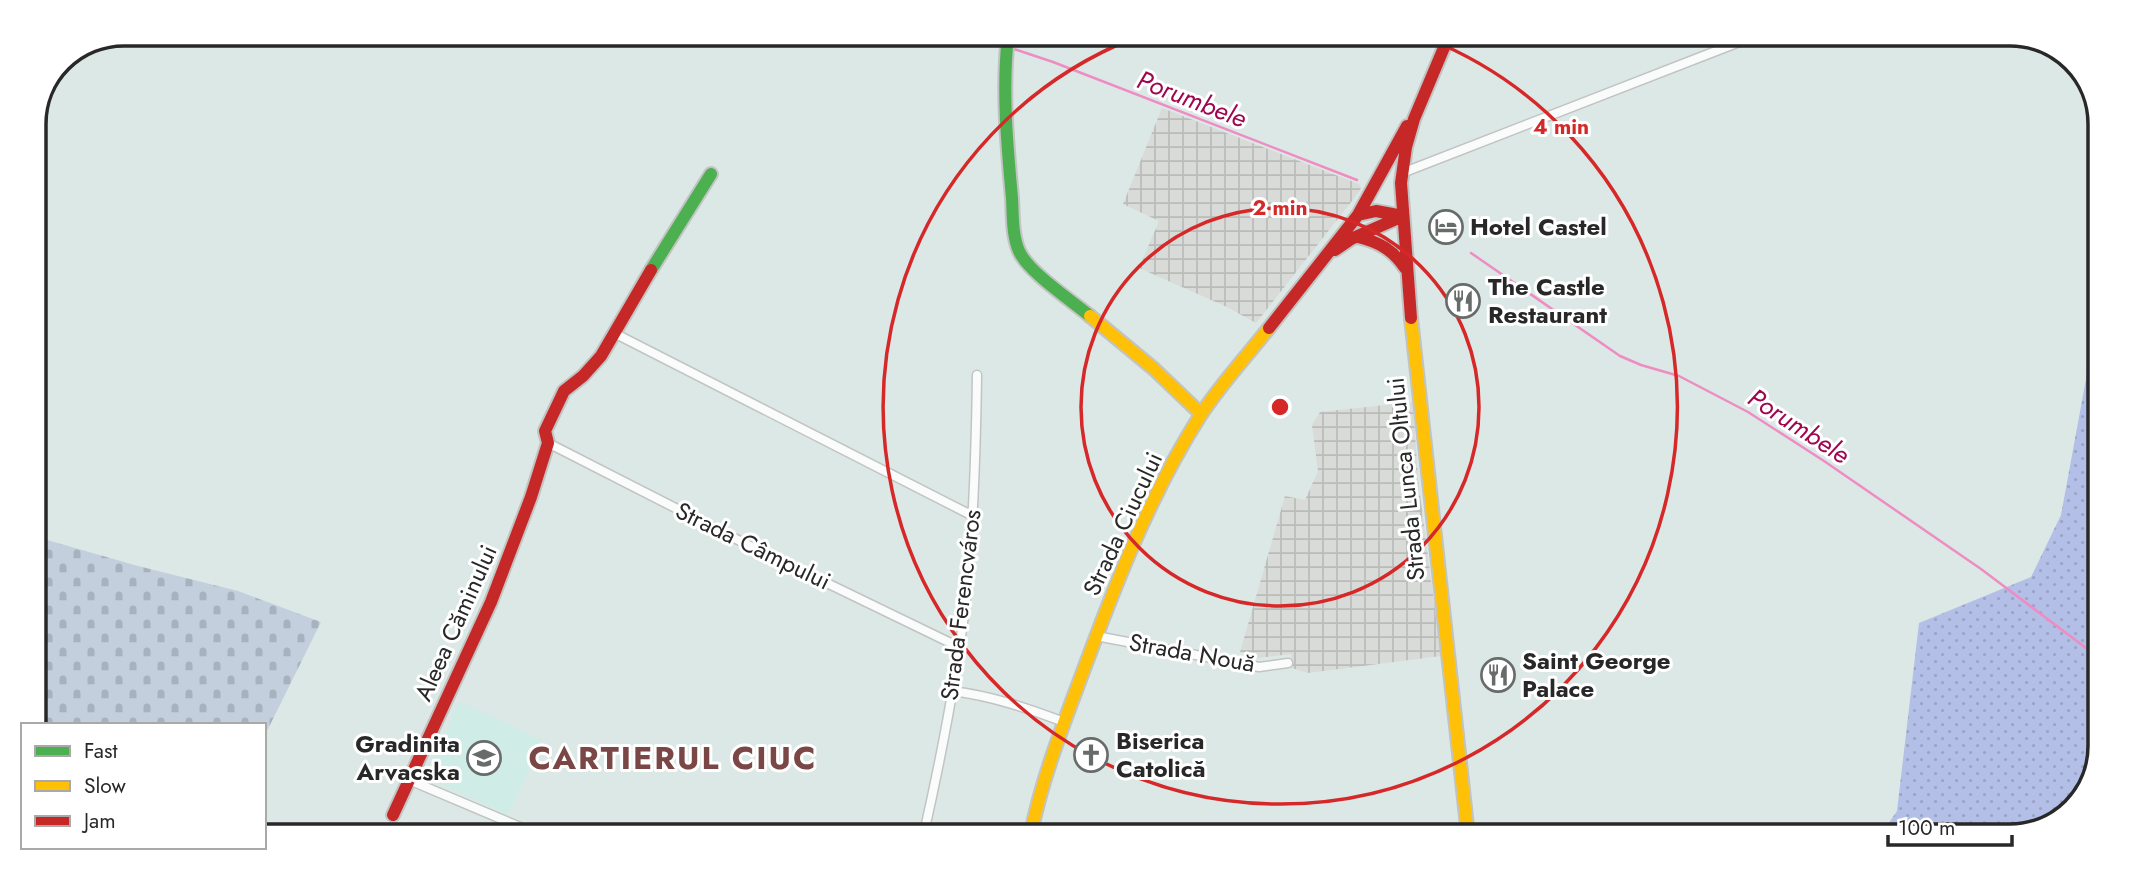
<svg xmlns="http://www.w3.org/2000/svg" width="2133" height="870" font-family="Jost,sans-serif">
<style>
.industrial{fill:url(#industrial-grid)}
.education{fill:#d0ece7}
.grass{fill:url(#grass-dots)}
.cemetery{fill:url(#cemetery-stones)}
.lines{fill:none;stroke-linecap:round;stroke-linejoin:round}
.stream{stroke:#ee8cc3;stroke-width:2.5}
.street-casing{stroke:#c2c4c3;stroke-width:11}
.fast-casing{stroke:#c2c4c3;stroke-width:16}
.slow-casing{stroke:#c2c4c3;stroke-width:16}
.jam-casing{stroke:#c2c4c3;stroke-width:16}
.street{stroke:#fafcfb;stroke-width:8}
.fast{stroke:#4caf50;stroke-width:12}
.slow{stroke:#ffc107;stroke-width:12}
.jam{stroke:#c62828;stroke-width:12}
.ring{fill:none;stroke:#d62828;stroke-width:3.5}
.labels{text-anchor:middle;stroke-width:6;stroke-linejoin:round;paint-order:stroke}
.poi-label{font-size:24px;font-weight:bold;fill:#282828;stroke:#fff;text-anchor:start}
.street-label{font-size:24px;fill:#282828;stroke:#fff}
.water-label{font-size:26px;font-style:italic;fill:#9e064e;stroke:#fff}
.district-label{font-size:32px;font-weight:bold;letter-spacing:2px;fill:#7b4646;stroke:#fff}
.rim{fill:none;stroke:#282828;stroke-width:3.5}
.centre{fill:#d62828;stroke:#fff;stroke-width:3.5}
.ring-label{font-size:21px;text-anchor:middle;font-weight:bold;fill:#d62828;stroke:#fff;stroke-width:6;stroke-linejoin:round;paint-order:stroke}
</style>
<defs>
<pattern id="industrial-grid" width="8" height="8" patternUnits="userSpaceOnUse" patternTransform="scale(1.75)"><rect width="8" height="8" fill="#d9dbd8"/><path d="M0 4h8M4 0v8" fill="none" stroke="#babcb9"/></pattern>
<pattern id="grass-dots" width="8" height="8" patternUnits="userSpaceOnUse" patternTransform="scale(1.75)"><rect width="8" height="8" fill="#b3bfe6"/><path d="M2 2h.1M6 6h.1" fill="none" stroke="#9aa4c5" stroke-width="1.8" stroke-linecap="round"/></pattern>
<pattern id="cemetery-stones" width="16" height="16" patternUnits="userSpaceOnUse" patternTransform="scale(1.75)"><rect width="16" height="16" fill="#c3cfdd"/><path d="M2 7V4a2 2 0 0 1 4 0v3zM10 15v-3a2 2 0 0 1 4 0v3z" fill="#a8b2be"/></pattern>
</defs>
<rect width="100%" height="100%" fill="#dce8e5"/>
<path class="industrial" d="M1162,108l197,76 2,4 -2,4 -103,131 -29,-16 -88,-39 20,-47 -36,-17z
M1413,402l5,77 23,177 -133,17 -16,-5 -1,-14 -41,5 1,-5 -11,-2 45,-156 20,4 13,-29 -6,-46 8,-13z"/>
<path class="education" d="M459,702l84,38 -35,75 -83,-38z"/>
<path class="grass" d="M33,151l7,1 -1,130 -6,12z
M2099,185l-6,596 -33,40 -50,16 -130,-1 17,-25 22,-188 112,-46 30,-62 25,-136 10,-181z"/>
<path class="cemetery" d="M33,536l105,30 100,25 83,31 -57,115v-12h-231z"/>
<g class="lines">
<path class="stream" d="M974,36l27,9
M1011,48l42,14 304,118
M1471,253l149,103 21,9 38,11 69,36 76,49 157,108 113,85"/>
<g class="street-casing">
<path id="street" d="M1402,173l345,-134
M614,333l359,183
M548,443l194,99 217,105
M1096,636l163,31 29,-4
M952,691c40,5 75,17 112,31
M409,780l123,52
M924,833c18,-80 34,-162 43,-243 7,-72 9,-143 10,-215"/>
</g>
<g class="fast-casing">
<path id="fast" d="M1008,36c-6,54 -1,108 4,162 1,17 0,37 7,53 9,21 53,50 71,65
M651,270l60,-96"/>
</g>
<g class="slow-casing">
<path id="slow" d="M1090,316l64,53 47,45
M1411,318l57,517
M1031,833c11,-54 31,-105 50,-156 33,-89 68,-181 119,-261 20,-31 46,-59 69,-88"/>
</g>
<g class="jam-casing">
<path id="jam" d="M1358,215l49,-89
M1358,237c21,5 35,13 47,31
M1335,250l16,-11 52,-23
M1411,318l-10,-135 5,-36 8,-28 34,-81
M1269,328l89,-113 18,-4 27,5
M393,815l98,-213 40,-105 17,-54 -3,-12 19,-40 19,-15 18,-20 50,-86"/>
</g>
<use href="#street" class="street"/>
<use href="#fast" class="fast"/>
<use href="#slow" class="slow"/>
<use href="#jam" class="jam"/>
</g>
<g class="ring">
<circle cx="1280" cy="407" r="199"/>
<path d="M1429 39A397 397 0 1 1 1134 38"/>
</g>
<defs>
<g id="hotel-ring" transform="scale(1.75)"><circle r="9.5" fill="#fff" stroke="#676b6a" stroke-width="1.5"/><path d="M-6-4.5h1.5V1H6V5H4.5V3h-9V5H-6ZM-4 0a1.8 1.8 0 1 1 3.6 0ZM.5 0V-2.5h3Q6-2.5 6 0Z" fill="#676b6a"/></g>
<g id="restaurant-ring" transform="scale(1.75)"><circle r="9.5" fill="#fff" stroke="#676b6a" stroke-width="1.5"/><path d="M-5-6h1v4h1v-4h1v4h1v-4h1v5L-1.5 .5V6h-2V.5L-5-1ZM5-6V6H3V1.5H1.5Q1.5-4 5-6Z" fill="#676b6a"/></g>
<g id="church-ring" transform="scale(1.75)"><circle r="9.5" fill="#fff" stroke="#676b6a" stroke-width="1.5"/><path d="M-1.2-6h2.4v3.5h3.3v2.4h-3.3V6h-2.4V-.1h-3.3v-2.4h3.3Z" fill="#676b6a"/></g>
<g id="school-ring" transform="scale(1.75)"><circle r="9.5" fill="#fff" stroke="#676b6a" stroke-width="1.5"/><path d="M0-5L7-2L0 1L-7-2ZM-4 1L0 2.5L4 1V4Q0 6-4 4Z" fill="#676b6a"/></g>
</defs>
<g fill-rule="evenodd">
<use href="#hotel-ring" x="1446" y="227"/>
<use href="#restaurant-ring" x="1463" y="301"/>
<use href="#restaurant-ring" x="1498" y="675"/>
<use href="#church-ring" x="1091" y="755"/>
<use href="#school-ring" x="484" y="758"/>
</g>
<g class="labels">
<g class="poi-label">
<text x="1470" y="235">Hotel Castel</text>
<text x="1488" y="295">The Castle<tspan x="1488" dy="28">Restaurant</tspan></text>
<text x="1522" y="669">Saint George<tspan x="1522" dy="28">Palace</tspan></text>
<text x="1116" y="749">Biserica<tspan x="1116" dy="28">Catolică</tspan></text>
<text x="460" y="752" text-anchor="end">Gradinita<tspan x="460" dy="28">Arvacska</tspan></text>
</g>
<g class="street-label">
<text transform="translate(1406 479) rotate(-96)" y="8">Strada Lunca Oltului</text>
<text transform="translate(1123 524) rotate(-65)" y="8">Strada Ciucului</text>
<text transform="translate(753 546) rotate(26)" y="8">Strada Câmpului</text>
<text transform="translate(961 605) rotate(-83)" y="8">Strada Ferencváros</text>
<text transform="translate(456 623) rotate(-66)" y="8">Aleea Căminului</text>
<text transform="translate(1192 653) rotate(10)" y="8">Strada Nouă</text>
</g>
<g class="water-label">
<text transform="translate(1192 99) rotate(21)" y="9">Porumbele</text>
<text transform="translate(1799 426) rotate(33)" y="9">Porumbele</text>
</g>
<g class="district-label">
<text x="673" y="769">CARTIERUL CIUC</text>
</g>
</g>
<path d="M0 0H2133V870H0ZM124 46H2010A78 78 0 0 1 2088 124V746A78 78 0 0 1 2010 824H124A78 78 0 0 1 46 746V124A78 78 0 0 1 124 46Z" fill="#fff" fill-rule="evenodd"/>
<path class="rim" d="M124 46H2010A78 78 0 0 1 2088 124V746A78 78 0 0 1 2010 824H124A78 78 0 0 1 46 746V124A78 78 0 0 1 124 46Z"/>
<circle cx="1280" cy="407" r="10" class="centre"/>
<g class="ring-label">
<text x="1561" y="134">4 min</text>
<text x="1280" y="215">2 min</text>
</g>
<rect x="21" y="723" width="245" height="126" fill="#ffffff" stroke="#a9a9a9" stroke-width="2"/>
<rect x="35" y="746" width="35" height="10" fill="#4caf50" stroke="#a9a9a9" stroke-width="2"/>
<text x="84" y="758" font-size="21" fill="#282828">Fast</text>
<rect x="35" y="781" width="35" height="10" fill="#ffc107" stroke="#a9a9a9" stroke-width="2"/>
<text x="84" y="793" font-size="21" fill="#282828">Slow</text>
<rect x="35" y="816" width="35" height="10" fill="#c62828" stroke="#a9a9a9" stroke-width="2"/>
<text x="84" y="828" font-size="21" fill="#282828">Jam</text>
<path d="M1888 835v10h124v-10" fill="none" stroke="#282828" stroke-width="3.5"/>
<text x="1898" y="835" font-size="21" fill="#282828" stroke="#ffffff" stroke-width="5" paint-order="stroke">100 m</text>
</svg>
